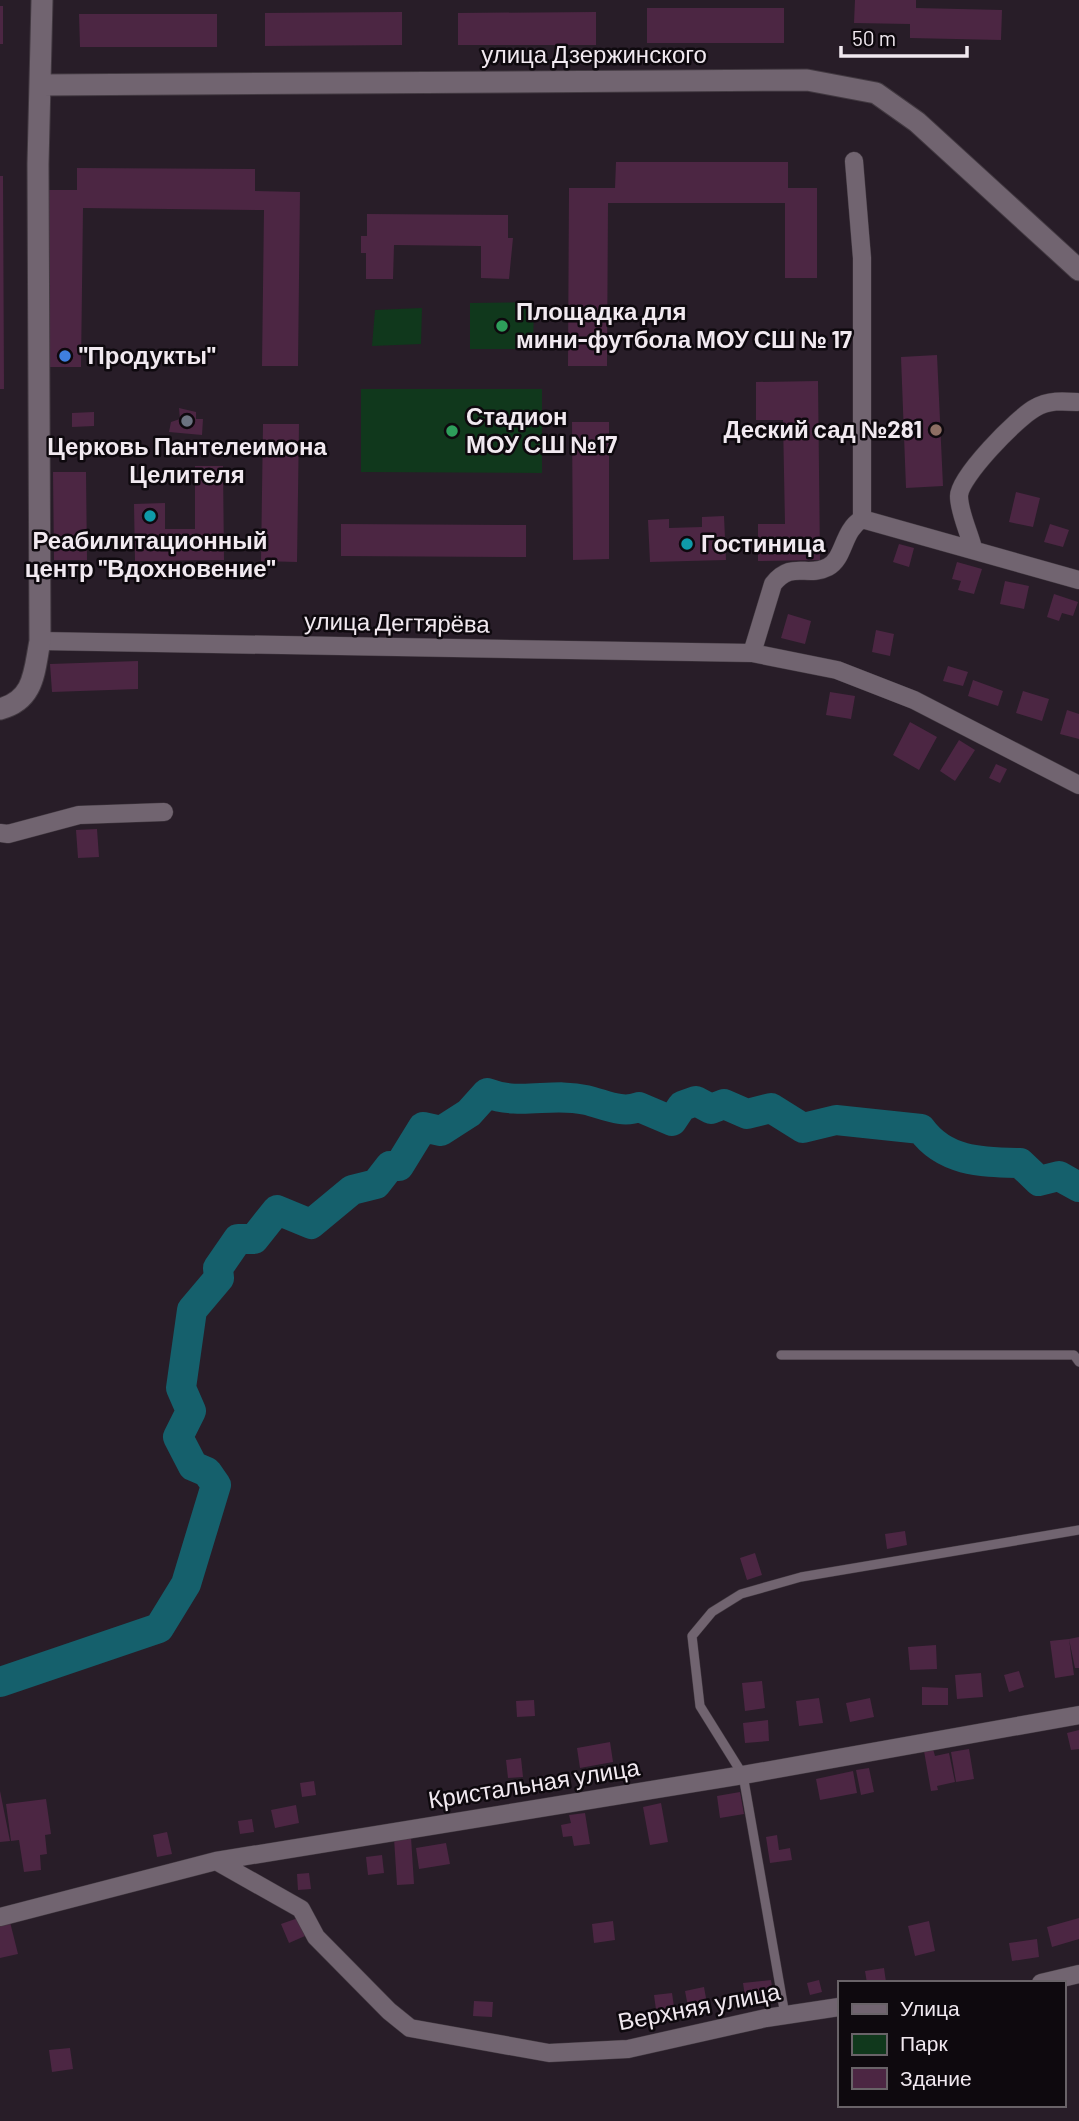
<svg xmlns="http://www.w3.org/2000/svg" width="1079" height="2121" font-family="Barlow,sans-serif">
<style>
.green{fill:#10381c}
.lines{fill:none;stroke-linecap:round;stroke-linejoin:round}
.river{stroke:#15606c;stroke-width:30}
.building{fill:#4c2643}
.service-casing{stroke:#423941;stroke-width:10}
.minor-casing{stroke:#423941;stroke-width:19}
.tertiary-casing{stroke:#423941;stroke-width:23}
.service{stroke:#716470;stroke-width:9}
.minor{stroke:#716470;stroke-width:18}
.tertiary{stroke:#716470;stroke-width:21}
.leisure-dot{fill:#2e9e5b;stroke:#0e090e;stroke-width:2.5}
.shop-dot{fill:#3f7fe0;stroke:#0e090e;stroke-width:2.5}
.worship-dot{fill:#6b7280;stroke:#0e090e;stroke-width:2.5}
.education-dot{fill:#8d6e63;stroke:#0e090e;stroke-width:2.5}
.culture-dot{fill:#0f9aa8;stroke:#0e090e;stroke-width:2.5}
.labels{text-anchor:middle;stroke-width:5;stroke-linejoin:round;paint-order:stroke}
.street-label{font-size:24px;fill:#f1e9f0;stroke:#0e090e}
.poi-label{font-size:24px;font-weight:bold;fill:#f1e9f0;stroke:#0e090e;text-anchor:start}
</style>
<rect width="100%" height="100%" fill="#281d28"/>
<path class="green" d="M534,302l-1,47h-63v-46z
M422,308l-1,36 -49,2 3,-36z
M361,389h181v84l-181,-1z"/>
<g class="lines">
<path class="river" d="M0,1682l159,-54 27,-44 30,-99 -9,-13 -14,-6 -15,-29 13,-26 -10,-23 11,-78 27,-32 -1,-10 20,-29h16l23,-29 34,14 41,-34 24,-6 14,-18h9l24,-39 18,4 28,-18 18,-20c33,13 65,-1 99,7 18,4 35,14 53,7l33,14 10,-15 14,-5 15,8 13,-5 23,10 24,-6 32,20 33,-8 85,9c24,33 61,33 99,34l19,18 20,-5 20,11"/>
</g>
<path class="building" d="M855,0h61v8l86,2 -1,30 -91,-2v-14l-56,-1z
M0,6h3v38h-3z
M647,8h137v35h-137z
M402,12v33l-137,1v-33z
M596,12v33h-138v-32z
M79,14h138v33h-137z
M616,162h172v26h29v90h-32v-75h-177l-1,163h-39l1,-178h46z
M77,168l178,1v22l45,1 -2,174h-36l2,-156 -181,-2 -2,159h-36l2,-177h30z
M0,176h3l1,213h-4z
M367,214l141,1v23h5l-4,41 -28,-1v-32l-87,-1 -1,34h-27v-26h-5v-17h6z
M937,355l6,131 -37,2 -5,-131z
M818,381l2,179 -62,1v-37h27l-2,-104h-27v-38z
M179,408l17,4v7h7l-1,16 -33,-3 2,-10 9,-3z
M94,412v14l-22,1v-14z
M572,422h37v137l-36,1z
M263,424h36l-2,138 -36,-1z
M195,466h28l1,94 -89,1 -1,-57 31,-1v26h30z
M53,472h33l1,88h-33z
M1016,492l24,6 -7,29 -24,-5z
M724,516l2,44 -76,2 -2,-42 21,-1v9l33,-1v-10z
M341,524l185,1v32l-185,-1z
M1050,524l19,6 -6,17 -19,-5z
M899,544l15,4 -5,19 -16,-5z
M957,562l25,7 -8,25 -16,-4 3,-9 -9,-2z
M1005,581l24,5 -5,23 -24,-5z
M1054,594l24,8 -5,14 -11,-3 -3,8 -12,-4z
M788,614l23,7 -6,23 -24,-6z
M876,630l18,4 -4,22 -18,-4z
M138,661v28l-86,3 -2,-28z
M948,666l20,6 -5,14 -20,-5z
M973,680l30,11 -5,15 -30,-10z
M1023,691l26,8 -7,22 -26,-8z
M830,692l25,4 -4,23 -25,-4z
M1067,710l12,4v25l-19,-5z
M910,722l27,15 -18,33 -26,-15z
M959,740l16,10 -20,31 -15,-10z
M996,764l11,5 -7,14 -11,-5z
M97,829l2,28 -21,1 -2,-28z
M905,1531l2,14 -20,4 -2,-15z
M755,1553l7,22 -15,5 -7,-22z
M1079,1637v31h-4l-6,-29z
M1069,1639l5,36 -19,3 -5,-37z
M936,1645l1,24 -27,1 -2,-23z
M1019,1671l5,16 -15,5 -5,-17z
M981,1673l2,24 -26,2 -2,-24z
M762,1681l3,27 -20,3 -3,-28z
M922,1687l26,1v17h-26z
M819,1698l4,25 -24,3 -3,-25z
M870,1698l4,19 -24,5 -4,-19z
M534,1700l1,16 -18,1 -1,-16z
M768,1720l1,21 -24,2 -2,-20z
M1079,1730v19l-8,1 -4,-17z
M610,1742l3,20 -33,6 -3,-20z
M933,1749l2,7 14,-3 6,29 -18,4 1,4 -7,1 -7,-40z
M969,1749l5,30 -18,3 -5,-30z
M521,1758l2,19 -15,1 -2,-18z
M869,1768l5,24 -13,3 -5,-25z
M853,1771l4,22 -37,7 -4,-21z
M314,1781l2,14 -14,2 -2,-14z
M0,1791l10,50 -10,1z
M740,1792l4,22 -24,4 -3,-22z
M46,1799l5,35 -6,1 2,19 -7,1 1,15 -17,2 -5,-32 -8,1 -5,-37z
M661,1803l7,39 -18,3 -7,-38z
M296,1805l3,18 -24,5 -4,-18z
M585,1813l5,31 -16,2 -2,-10 -9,1 -2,-12 10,-2 -2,-8z
M252,1819l2,13 -14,2 -2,-13z
M167,1832l5,22 -15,3 -4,-22z
M777,1835l2,15 11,-2 2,12 -22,3 -4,-26z
M411,1837l3,47 -17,1 -3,-47z
M446,1843l4,21 -31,5 -3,-21z
M382,1855l2,18 -16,2 -2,-18z
M309,1873l2,16 -13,1 -1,-16z
M298,1918l7,18 -16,7 -8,-19z
M1079,1918v21l-27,8 -5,-20z
M613,1921l2,19 -21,3 -2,-19z
M929,1921l6,30 -20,5 -7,-30z
M10,1922l8,32 -18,4v-34z
M1037,1939l2,18 -27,4 -3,-18z
M884,1968l2,14 -19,1 -2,-12z
M771,1980l3,19 -28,4 -3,-20z
M819,1980l3,12 -12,3 -3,-12z
M704,1987l4,22 -19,3 -4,-21z
M672,1993l3,21 -18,3 -3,-22z
M474,2001l19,1 -1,15 -19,-1z
M70,2048l3,21 -21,3 -3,-22z"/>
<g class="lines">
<g class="service-casing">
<path id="service" d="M781,1355h293l5,7
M785,2015l-42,-240 -43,-69 -8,-70 20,-24 29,-18 60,-17 278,-47"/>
</g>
<g class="minor-casing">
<path id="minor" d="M854,161l8,97v261l217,61
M973,548c-4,-16 -14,-36 -14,-52 0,-19 59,-79 76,-88 13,-8 28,-7 42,-6
M40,641l712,12 85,17 77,30 165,85
M752,653l21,-69c19,-24 34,-6 55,-17 17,-9 14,-36 34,-48
M0,833l8,1 71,-19 85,-3
M216,1861l85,48 15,28 73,74 21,17 139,25 79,-4 138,-31 73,-11
M0,1917l216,-56 527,-86 336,-60
M1041,1983l38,-9"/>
</g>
<g class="tertiary-casing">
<path id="tertiary" d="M41,85l766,-5 69,13 41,29 162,148
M0,709c35,-9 34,-38 40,-68l-2,-477 4,-164"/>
</g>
<use href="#service" class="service"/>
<use href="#minor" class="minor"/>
<use href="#tertiary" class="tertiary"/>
</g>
<g class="leisure-dot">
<circle cx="502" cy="326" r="7"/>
<circle cx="452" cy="431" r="7"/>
</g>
<circle class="shop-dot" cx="65" cy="356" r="7"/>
<circle class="worship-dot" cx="187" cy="421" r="7"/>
<circle class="education-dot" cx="936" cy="430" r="7"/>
<g class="culture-dot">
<circle cx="150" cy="516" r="7"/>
<circle cx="687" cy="544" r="7"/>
</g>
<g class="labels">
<g class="street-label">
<text x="594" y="63">улица Дзержинского</text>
<text transform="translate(397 623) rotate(1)" y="8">улица Дегтярёва</text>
<text transform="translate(534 1784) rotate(-9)" y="8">Кристальная улица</text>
<text transform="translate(699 2007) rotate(-11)" y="8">Верхняя улица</text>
</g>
<g class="poi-label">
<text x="516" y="320">Площадка для<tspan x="516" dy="28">мини-футбола МОУ СШ № 17</tspan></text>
<text x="79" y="364">"Продукты"</text>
<text x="466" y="425">Стадион<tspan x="466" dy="28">МОУ СШ №17</tspan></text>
<text x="922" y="438" text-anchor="end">Деский сад №281</text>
<text x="187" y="455" text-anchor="middle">Церковь Пантелеимона<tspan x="187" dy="28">Целителя</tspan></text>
<text x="150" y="549" text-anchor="middle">Реабилитационный<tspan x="150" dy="28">центр "Вдохновение"</tspan></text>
<text x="701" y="552">Гостиница</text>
</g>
</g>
<rect x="838" y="1981" width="228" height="126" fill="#0e090e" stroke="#696368" stroke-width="2"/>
<rect x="852" y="2004" width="35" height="10" fill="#716470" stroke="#696368" stroke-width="2"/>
<text x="900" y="2016" font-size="21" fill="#f1e9f0">Улица</text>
<rect x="852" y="2034" width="35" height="21" fill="#10381c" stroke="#696368" stroke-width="2"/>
<text x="900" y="2051" font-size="21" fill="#f1e9f0">Парк</text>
<rect x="852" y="2068" width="35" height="21" fill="#4c2643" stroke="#696368" stroke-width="2"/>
<text x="900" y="2086" font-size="21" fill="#f1e9f0">Здание</text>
<path d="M841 46v10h126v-10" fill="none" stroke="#f1e9f0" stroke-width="3.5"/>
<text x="852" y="46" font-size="21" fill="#f1e9f0" stroke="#0e090e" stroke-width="5" paint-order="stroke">50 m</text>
</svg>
